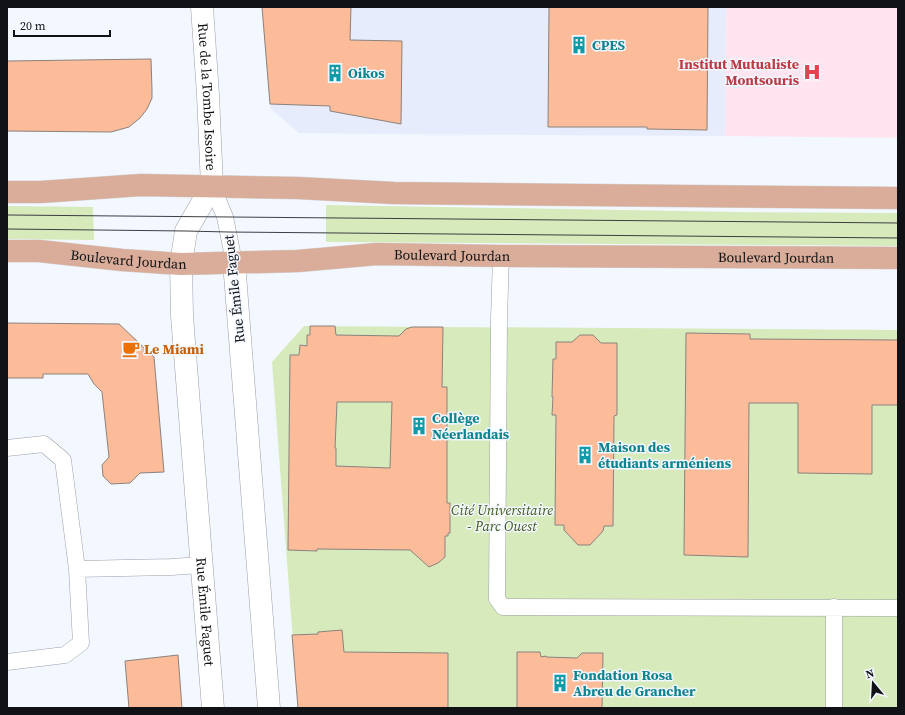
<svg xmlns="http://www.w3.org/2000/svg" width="905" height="715" font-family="'Source Serif 4',serif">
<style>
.built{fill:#e6ecfb}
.medical{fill:#fee5ef}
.green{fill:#d6eabc}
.building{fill:#fcbb99;stroke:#8a827e;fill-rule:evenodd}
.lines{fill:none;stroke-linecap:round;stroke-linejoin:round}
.service-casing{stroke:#9b9fa6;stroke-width:17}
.minor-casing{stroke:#9b9fa6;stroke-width:23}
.tertiary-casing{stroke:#9b9fa6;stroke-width:23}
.primary-casing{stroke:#d4d4d5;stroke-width:23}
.service{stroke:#fff;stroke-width:16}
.minor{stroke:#fff;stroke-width:22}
.tertiary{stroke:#fff;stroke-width:22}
.primary{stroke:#d9ad99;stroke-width:22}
.tram{stroke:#3c3e42;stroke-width:1}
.labels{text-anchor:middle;stroke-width:3;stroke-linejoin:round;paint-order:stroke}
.culture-label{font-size:14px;font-weight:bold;fill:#0d838f;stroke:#f3f7ff;text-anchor:start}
.health-label{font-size:14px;font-weight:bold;fill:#be3a42;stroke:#f3f7ff;text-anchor:end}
.street-label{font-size:14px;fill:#111215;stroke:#f3f7ff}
.food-label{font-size:14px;font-weight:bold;fill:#c56008;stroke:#f3f7ff;text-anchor:start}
.park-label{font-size:14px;font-style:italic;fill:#425918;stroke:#f3f7ff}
</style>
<rect width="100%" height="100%" fill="#f3f7ff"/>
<path class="built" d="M262,7h464l-1,129 -355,-2 -71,-1 -29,-25z"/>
<path class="medical" d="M726,7h172v131l-173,-2z"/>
<path class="green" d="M326,205l412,7 160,1v33l-572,-4z
M7,206l86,1 1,33 -87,-1z
M304,326l594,4v378h-600l-26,-346z"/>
<path class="building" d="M262,7h89l-1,33 52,1 -1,83 -71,-13v-5l-60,-2z
M549,7h159l-1,123 -60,-1v-2h-99z
M151,59l1,31v8l-5,11 -7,9 -11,9 -18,5 -104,-1v-70z
M7,323l112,1 35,33 10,115 -24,1 -10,10 -19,1 -8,-8 -1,-11 7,-8 -7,-65 -8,-8 -6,-10h-45v4h-36z
M310,326h25l1,9 63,1 7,-7 6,-2h31l-1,60h5v116h3v30h-2v3h-3v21l-7,6 -9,4 -19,-17 -93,-1v2l-29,-1 2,-195h9l1,-10 7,1v-11h3zM337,402h55l-2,66 -54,-2v-18h-1z
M686,333l64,1v5l148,1v65h-26v69l-74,-1v-70h-49l-1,154 -64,-2z
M580,335h13l8,8h16v72l-3,1 -1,110h-9l-1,5 -13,14h-12l-14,-15v-5h-9l1,-110h-4l1,-18h-1l1,-38h3v-17h16z
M342,630l2,22 104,1v55h-150l-6,-73 26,-1v-2z
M517,652h23l1,5 5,-1v1l31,1 5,-5h21l-1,55h-85z
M178,655l4,53h-53l-4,-47z"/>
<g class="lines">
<g class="service-casing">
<path id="service" d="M212,186l13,31 9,45
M501,256l-2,63 -2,280 6,8 395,1
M7,448l37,-4 19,16 14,109 4,74 -16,12 -58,7
M77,569l94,-2 30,-2
M834,708v-101"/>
</g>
<g class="minor-casing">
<g id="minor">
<path id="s1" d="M202,7l6,88 4,91"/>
</g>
</g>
<g class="tertiary-casing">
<g id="tertiary">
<path id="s2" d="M212,186l-26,45 -5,33 1,52 31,392"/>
<path d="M234,262l35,446"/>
</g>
</g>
<g class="primary-casing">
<g id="primary">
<path d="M7,192h34l100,-7 157,3 96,5 504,5"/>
<path id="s3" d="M7,251h32l83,9 59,4 117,-3 79,-7 124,2 397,2"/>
</g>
</g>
<use href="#service" class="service"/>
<use href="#minor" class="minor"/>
<use href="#tertiary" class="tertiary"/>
<use href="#primary" class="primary"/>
<path class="tram" d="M7,215l891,8
M7,229l179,2 42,1 670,6"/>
</g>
<defs>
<g id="building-bare" transform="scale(1.38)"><path d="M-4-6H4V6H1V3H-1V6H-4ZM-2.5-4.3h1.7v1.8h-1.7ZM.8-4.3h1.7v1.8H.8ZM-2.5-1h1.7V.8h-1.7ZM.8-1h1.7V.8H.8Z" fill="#0f9aa8" stroke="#f3f7ff" stroke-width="2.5" paint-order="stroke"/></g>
<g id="hospital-bare" transform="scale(1.38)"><path d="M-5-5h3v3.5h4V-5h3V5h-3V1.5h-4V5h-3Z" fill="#e0444e" stroke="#f3f7ff" stroke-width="2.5" paint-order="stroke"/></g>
<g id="cafe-bare" transform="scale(1.38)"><path d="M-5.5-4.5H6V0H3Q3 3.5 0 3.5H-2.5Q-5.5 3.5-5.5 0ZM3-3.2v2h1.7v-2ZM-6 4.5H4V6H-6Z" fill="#e8710a" stroke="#f3f7ff" stroke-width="2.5" paint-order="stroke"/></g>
</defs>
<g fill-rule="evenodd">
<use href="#building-bare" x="579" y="45"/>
<use href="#hospital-bare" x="812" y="72"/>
<use href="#building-bare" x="335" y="73"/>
<use href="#cafe-bare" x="131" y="349"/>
<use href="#building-bare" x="419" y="426"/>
<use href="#building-bare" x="585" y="455"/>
<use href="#building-bare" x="560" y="683"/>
</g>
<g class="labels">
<g class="culture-label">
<text x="592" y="50">CPES</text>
<text x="348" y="78">Oikos</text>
<text x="432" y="423">Collège<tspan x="432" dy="16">Néerlandais</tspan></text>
<text x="598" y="452">Maison des<tspan x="598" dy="16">étudiants arméniens</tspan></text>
<text x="573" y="680">Fondation Rosa<tspan x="573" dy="16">Abreu de Grancher</tspan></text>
</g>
<g class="health-label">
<text x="799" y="69">Institut Mutualiste<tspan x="799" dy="16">Montsouris</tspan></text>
</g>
<g class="street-label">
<text dy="5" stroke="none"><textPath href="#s1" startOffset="90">Rue de la Tombe Issoire</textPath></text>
<text dy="5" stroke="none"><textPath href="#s3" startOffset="446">Boulevard Jourdan</textPath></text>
<text dy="5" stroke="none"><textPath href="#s3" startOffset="770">Boulevard Jourdan</textPath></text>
<text dy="5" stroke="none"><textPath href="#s3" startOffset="122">Boulevard Jourdan</textPath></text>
<text transform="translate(234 289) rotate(-96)" y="5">Rue Émile Faguet</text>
<text dy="5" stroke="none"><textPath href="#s2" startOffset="434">Rue Émile Faguet</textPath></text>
</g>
<g class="food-label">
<text x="144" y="354">Le Miami</text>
</g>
<g class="park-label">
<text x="502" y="515">Cité Universitaire<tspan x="502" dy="16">- Parc Ouest</tspan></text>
</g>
</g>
<rect width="905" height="715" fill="none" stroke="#111215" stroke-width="16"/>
<g transform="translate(873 683) rotate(342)" stroke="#f3f7ff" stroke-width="3" paint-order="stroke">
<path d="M0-3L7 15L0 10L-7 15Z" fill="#111215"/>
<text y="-6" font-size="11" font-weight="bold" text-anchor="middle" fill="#111215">N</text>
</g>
<path d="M14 30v6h96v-6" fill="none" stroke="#111215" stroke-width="2"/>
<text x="20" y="30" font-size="12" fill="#111215" stroke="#f3f7ff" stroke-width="3" paint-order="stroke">20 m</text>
</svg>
